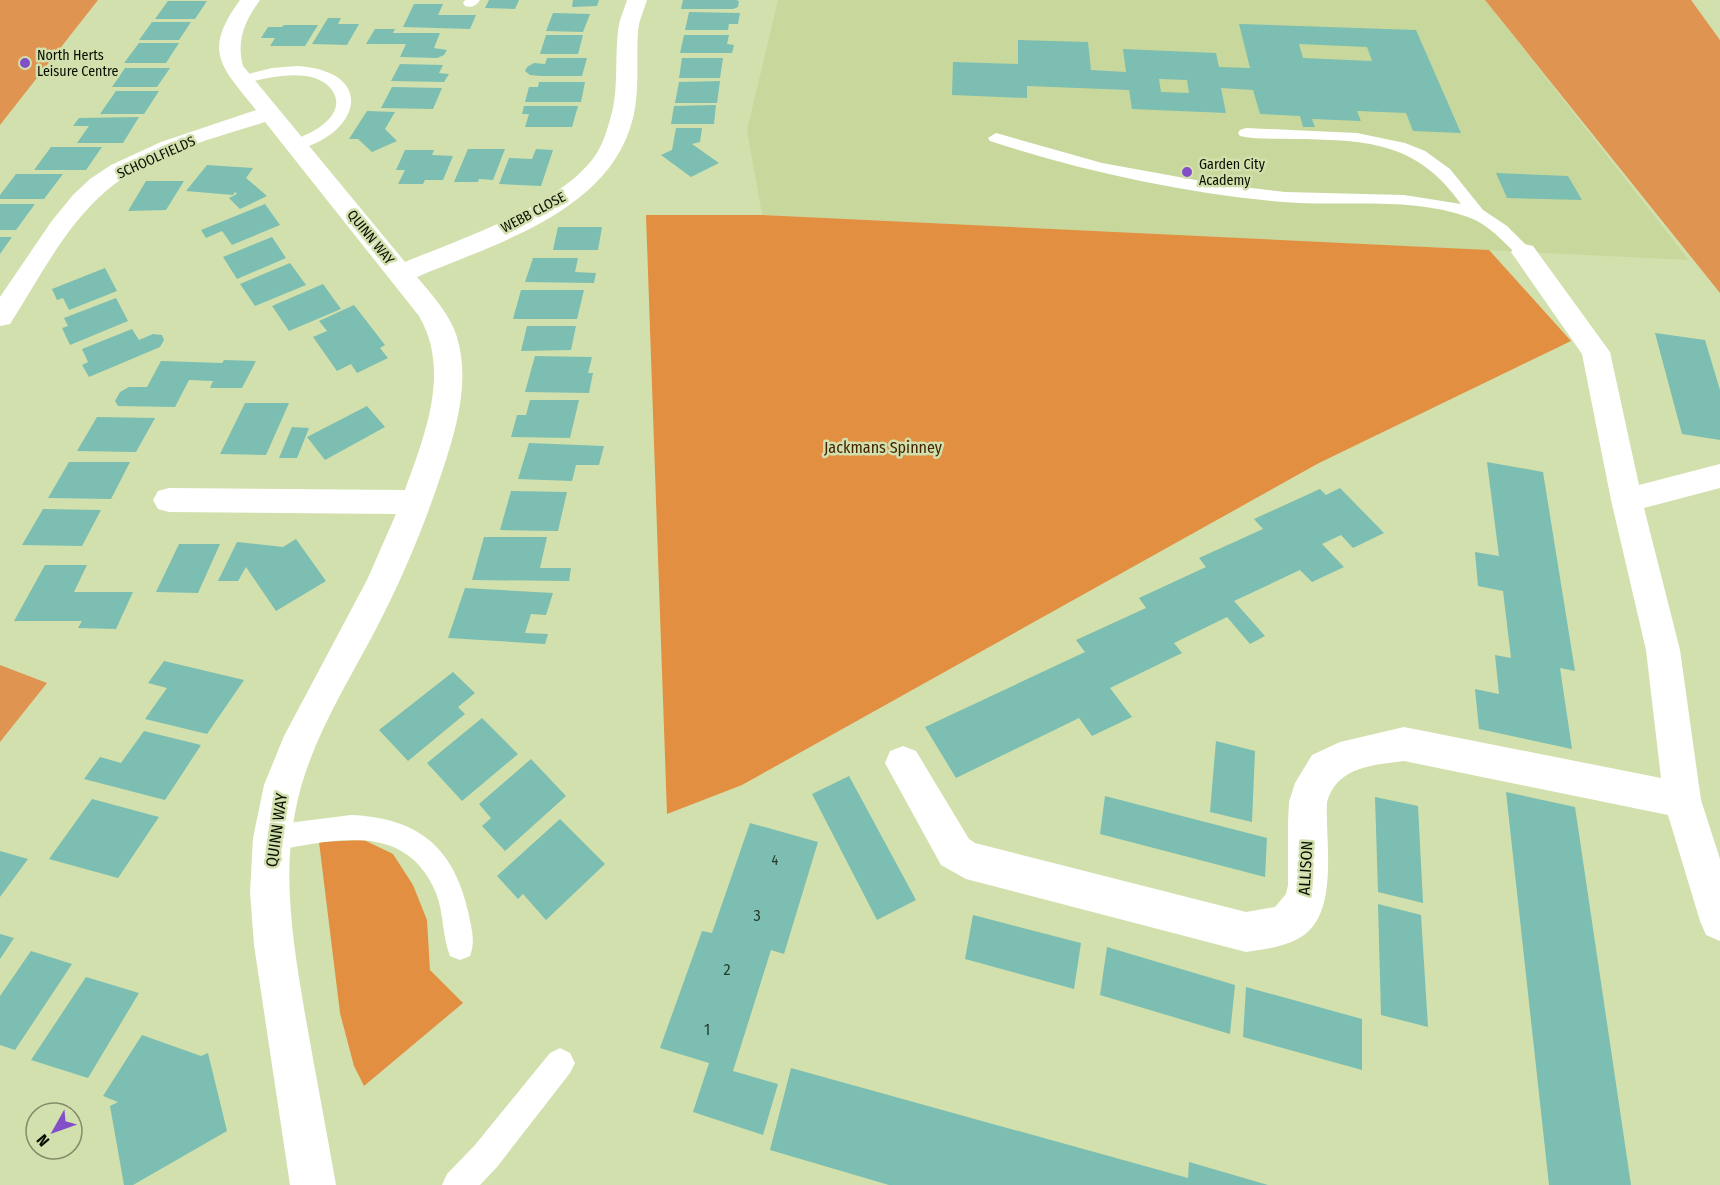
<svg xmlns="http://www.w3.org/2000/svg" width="1720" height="1185" font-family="'Fira Sans Condensed',sans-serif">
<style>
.built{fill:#c8d89d}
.green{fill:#e09451}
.forest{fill:#e28f41}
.building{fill:#7cbeb1;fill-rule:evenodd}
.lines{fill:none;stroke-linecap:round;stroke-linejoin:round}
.lane{fill:#fff;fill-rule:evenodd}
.street{fill:#fff;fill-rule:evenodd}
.poi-dot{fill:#834fc7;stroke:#d2e0ad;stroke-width:2}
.labels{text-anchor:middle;stroke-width:5;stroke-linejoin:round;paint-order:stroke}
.far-poi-label{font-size:14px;fill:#0a0e00;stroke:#d2e0ad;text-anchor:start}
.far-street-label{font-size:14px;fill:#0a0e00;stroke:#d2e0ad}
.number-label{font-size:14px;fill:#263a2c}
.park-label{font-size:16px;fill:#432302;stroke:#d2e0ad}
.street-label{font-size:16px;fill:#0a0e00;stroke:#d2e0ad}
.near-number-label{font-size:16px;fill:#263a2c}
</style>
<rect width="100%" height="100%" fill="#d2e0ad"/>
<path class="built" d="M778,0h707l204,260 -927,-45 -15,-85z"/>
<path class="green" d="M0,0h98l-98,125z
M1485,0h206l29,40v253z
M0,665l47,18 -47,59z"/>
<path class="forest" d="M646,215h116l727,35 82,91 -252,122 -577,322 -75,29z
M364,840l29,14 20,31 14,35 3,50 33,33 -99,83 -10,-20 -14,-53 -21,-171z"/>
<path class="building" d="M489,0h30l-4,9 -30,-1z
M573,0h26l-2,6 -25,1z
M683,0h53l3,1 -1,6 -5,2h-52z
M168,1h39l-12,18h-40z
M414,4h29l-5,11h38l-6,14 -67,-2z
M689,12l51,1 -2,11h-9l-1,6h-43z
M553,13l37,1 -7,18 -37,-1z
M328,18h13l-3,6h21l-12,21 -35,-1z
M152,22h39l-12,18h-40z
M1239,24l177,6 45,103 -48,-2 -7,-18 -49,-2 4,10 -49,-2 3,8h-12l-3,-11 -40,-2 -7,-24 -32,-2 5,25 -94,-4 -3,-19 -102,-4v12l-75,-3 1,-33 65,2v-24l70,2 3,28 35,2 -3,-23 93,4 3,14 31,1zM1299,44l68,3 5,14 -69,-3zM1159,79l28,1 2,13 -28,-1z
M284,25h34l-13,21h-35l5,-8h-14l7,-11h14z
M375,29h20l-2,4h47l-6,15 13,2 -3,5 -7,3 -37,-1 6,-13h-40z
M546,35h37l-5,19h-38z
M684,35h45l-2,9 7,1 -2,8h-52z
M139,43h40l-13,20h-42z
M547,58h40l-5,18h-41l-11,-1 -5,-4 2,-4 7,-4 11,1z
M682,58h41l-3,20h-41z
M400,64l43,1 -4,8 10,1 -5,8 -53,-1z
M125,68h45l-13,19h-45z
M720,81l-3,22h-42l4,-21z
M539,82h46l-4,20h-56l4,-15h9z
M392,87l50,1 -9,21 -52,-1z
M116,91h43l-15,23h-44z
M716,105l-2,19h-43l3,-18z
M524,106h54l-6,21h-47l4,-13h-7z
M367,111l28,1 -10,17 12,12 -25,11 -14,-13h-9z
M139,117l-16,26h-46l12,-17h-16l6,-8z
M676,128h26l-2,14 -8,2 27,19 -28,14 -30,-22 11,-5z
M51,147h51l-16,23h-52z
M468,149h37l-12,31 -14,-1 -1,3h-24z
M536,149l17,1 -12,36 -42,-2 10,-26 23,1z
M405,150h29l-2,5 21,1 -10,24h-18l-2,4h-25l7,-14h-9z
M207,165l46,3 -7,10 21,18 -27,13 -11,-11 8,-4 -2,-2 -2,3 -47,-4z
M1496,173l72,3 14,24 -75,-2z
M16,174h47l-19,25h-44v-4z
M146,181h38l-18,29 -38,1z
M0,204h35l-19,26h-16z
M265,204l15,21 -48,20 -10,-14 -16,7 -5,-8z
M558,227h44l-4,23h-45z
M0,237h12l-12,17z
M272,237l14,21 -49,21 -14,-22z
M533,258h45l-3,14 21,1 -2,10 -69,-1z
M290,263l16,22 -51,21 -15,-22z
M105,268l12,23 -48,19 -6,-12 -6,2 -5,-11z
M323,284l18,25 -52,22 -17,-25z
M521,290h63l-7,29h-64z
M116,298l12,23 -58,24 -8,-17 6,-2 -4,-8z
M354,305l31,40 -5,3 8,10 -31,15 -6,-9 -14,7 -24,-34 14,-6 -8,-10z
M527,326h49l-5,24 -50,1z
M132,329l7,11 14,-6 9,1 2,5 -4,7 -71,30 -7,-12 6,-3 -6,-13z
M1655,333l50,7 15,50v50l-38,-6z
M535,356l57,1 -4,16h5l-4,20 -64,-1z
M224,360l32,1 -14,27h-32l3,-7 -24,-1 -14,27 -57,-1 -3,-5 5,-9 9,-5h18l14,-26 61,2z
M530,400h49l-9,38 -59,-1 6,-22h9z
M245,403h44l-23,52 -46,-1z
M367,406l18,21 -60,33 -18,-23z
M97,417l58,1 -19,34 -59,-1z
M292,427l17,1 -12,30h-18z
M529,443l75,3 -5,19h-23l-4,16 -54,-2z
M69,462h61l-19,37 -63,-1z
M1487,462l56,10 32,199 -15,-3 12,81 -93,-20 -4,-40 24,5 -4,-39 16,3 -8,-67 -25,-5 -3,-34 24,4z
M1340,488l44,45 -31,15 -12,-13 -19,9 22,23 -32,15 -12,-12 -66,31 31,35 -15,8 -23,-27 -53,26 8,10 -72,35 22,29 -40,19 -13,-18 -123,60 -31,-51 160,-75 -9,-12 70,-32 -7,-10 67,-31 -7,-9 64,-29 -9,-10 66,-30 6,6z
M511,491l56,1 -9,39 -58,-1z
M43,509l58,1 -19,36 -60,-1z
M484,537h63l-7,31h31l-2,13 -97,-1z
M296,539l30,42 -50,30 -30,-44 -8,14h-20l19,-39 46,5z
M179,544h41l-22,49 -42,-1z
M45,565h42l-13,27h59l-17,37 -38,-1 4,-7h-68z
M465,588l88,5 -7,22 -15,-1 -6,19 23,1 -3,10 -97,-6z
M164,661l80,19 -37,54 -62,-15 22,-31 -19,-5z
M453,672l22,21 -17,14 7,7 -57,47 -29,-31z
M482,718l36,36 -56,47 -35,-38z
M144,731l57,14 -36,55 -81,-21 16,-22 21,6z
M1216,741l39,10 -3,71 -42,-10z
M531,759l35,37 -61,55 -23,-25 9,-8 -12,-14z
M849,776l67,124 -39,20 -65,-126z
M1506,792l69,15 56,378h-82z
M1105,796l162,42 -2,39 -165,-43z
M1375,797l43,9 5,97 -45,-11z
M92,799l67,18 -41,61 -69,-19z
M560,819l45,45 -59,56 -23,-26 -5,5 -21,-23z
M750,823l68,19 -34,112 -13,-4 -38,121 45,13 -15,51 -70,-23 16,-49 -49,-15 42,-117 10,2z
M0,851l28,8 -28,38z
M1378,904l43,11 7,112 -47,-12z
M973,915l108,28 -7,46 -109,-30z
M0,934l14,4 -14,21z
M1107,947l128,38 -5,49 -130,-39z
M31,951l41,13 -57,86 -15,-5v-49z
M86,977l53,16 -51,85 -57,-18z
M1246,987l116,32v51l-119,-33z
M142,1035l59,21 7,-3 19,78 -94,54h-9l-14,-79 8,-4 -15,-6z
M791,1068l397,110 1,-16 79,23h-379l-119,-35z"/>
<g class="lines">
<path class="lane" d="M465,0h15c-4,6 -8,8 -15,6l-2,-3z
M297,66c80,5 64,68 -1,84l-8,-5 2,-3c13,-6 27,-11 37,-21 21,-20 3,-42 -21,-45 -23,-3 -43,3 -65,8l-7,-4 2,-3 36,-9z
M1246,128l111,5 48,10 20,8 25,18 33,41 24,16 26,26 -3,4h-12c-15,-15 -30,-32 -50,-39 -58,-21 -124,-10 -185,-15 -99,-9 -197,-30 -293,-61l-2,-3 8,-5 106,30 110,20 73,9 119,3 57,9c-45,-64 -98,-64 -169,-65 -17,-1 -35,1 -52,-3l-2,-3 2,-3z
M351,815c65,3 102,30 117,96 3,15 8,30 2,45l-10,4 -10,-4c-8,-20 -6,-43 -14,-63 -30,-73 -102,-53 -164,-42l-9,-4 -4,-9 4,-9 9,-4z
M560,1048l10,5 5,10 -5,10 -73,94 -17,18h-38l5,-11 28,-29 75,-92z"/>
<path class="street" d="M240,0h20c-15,21 -24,40 -17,66l162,196c57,-24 153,-55 190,-106 9,-13 14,-32 18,-48 5,-25 2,-51 5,-77 1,-11 6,-21 9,-31h20c-3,10 -8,20 -9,31 -2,29 2,58 -5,87 -23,94 -137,125 -216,159 15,18 33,37 40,60 13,44 0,90 -14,132 -18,55 -40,108 -67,160 -31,59 -69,117 -81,184 -13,67 -1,135 10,201 10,57 21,114 31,171h-46l-36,-240 -4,-53 3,-54 11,-53 20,-49 83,-156 29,-66 -227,-2 -11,-3 -5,-9 5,-9 11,-3 236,2c20,-56 46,-119 14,-174l-154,-194c-53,17 -115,32 -159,69 -41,35 -67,88 -96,133l-10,2v-29l51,-75 22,-27 17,-16 21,-14 50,-23 95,-32c-35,-44 -54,-58 -16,-110z
M1524,244l9,2 77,106 29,133 81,-21v24l-76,20 36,142 21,150 19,59v82l-14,-6 -6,-14 -32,-106 -264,-54c-32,4 -67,6 -77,41 -2,37 12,108 -23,133 -17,12 -39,14 -58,17l-280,-73 -25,-14 -56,-102 5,-12 13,-5 13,5 53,88 6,4 271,69 29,-5 11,-13 2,-9v-63l1,-20 6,-19 17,-28 28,-13 64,-15 257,51 -15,-128 -35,-150 -29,-146 -71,-102 4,-6z"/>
</g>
<g class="poi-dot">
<circle cx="25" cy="63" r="6"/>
<circle cx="1187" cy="172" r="6"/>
</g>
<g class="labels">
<g class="far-poi-label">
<text x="37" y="60">North Herts<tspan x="37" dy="16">Leisure Centre</tspan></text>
<text x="1199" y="169">Garden City<tspan x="1199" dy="16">Academy</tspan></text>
</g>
<g class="far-street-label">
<text transform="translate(156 157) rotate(-24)" y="5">SCHOOLFIELDS</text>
<text transform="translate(533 212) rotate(-28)" y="5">WEBB CLOSE</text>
<text transform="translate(371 237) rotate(51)" y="5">QUINN WAY</text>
</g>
<g class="number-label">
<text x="775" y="865">4</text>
</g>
<g class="park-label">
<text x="883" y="453">Jackmans Spinney</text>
</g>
<g class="street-label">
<text transform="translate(276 830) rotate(-82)" y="6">QUINN WAY</text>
<text transform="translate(1305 868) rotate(-87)" y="6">ALLISON</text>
</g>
<g class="near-number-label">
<text x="757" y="921">3</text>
<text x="727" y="975">2</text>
<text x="707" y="1035">1</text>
</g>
</g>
<g transform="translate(54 1131) rotate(230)"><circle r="28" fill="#d2e0ad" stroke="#828c68" stroke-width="1.5"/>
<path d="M0-4.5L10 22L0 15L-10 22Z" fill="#834fc7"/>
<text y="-9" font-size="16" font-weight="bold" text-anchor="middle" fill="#0a0e00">N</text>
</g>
</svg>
